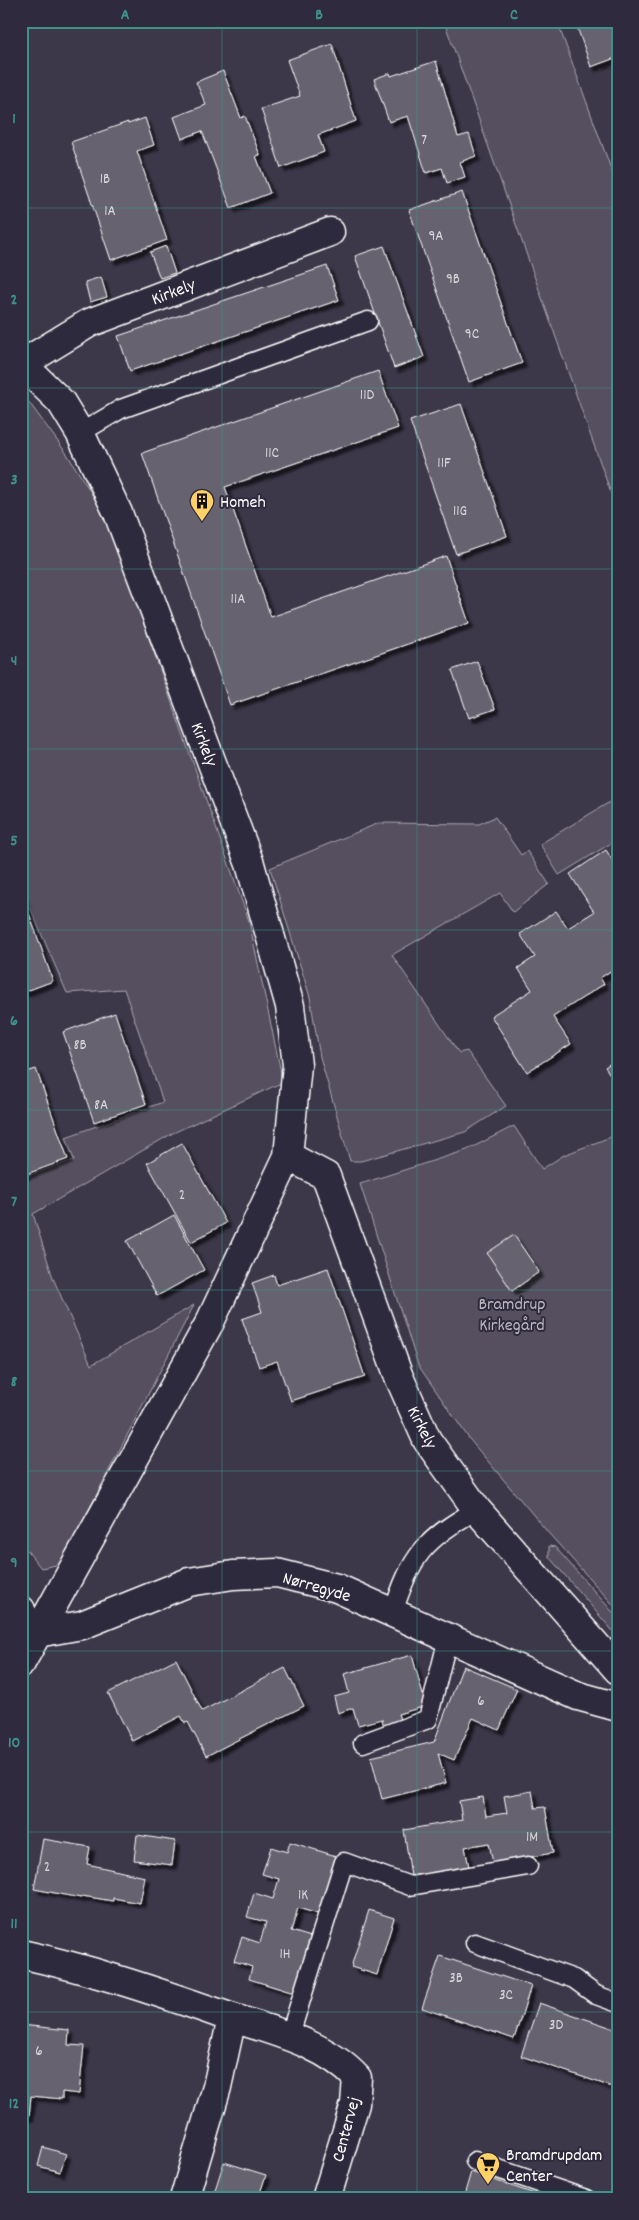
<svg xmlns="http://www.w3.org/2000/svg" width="639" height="2220" font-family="Dekko,sans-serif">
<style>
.green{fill:#555060;stroke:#aaa8b0}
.building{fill:#666270;stroke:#fff;filter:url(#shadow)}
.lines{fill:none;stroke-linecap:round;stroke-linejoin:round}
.lane-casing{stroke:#fff;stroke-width:21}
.street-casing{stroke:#fff;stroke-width:31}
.lane{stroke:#2f2a3d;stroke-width:18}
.street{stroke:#2f2a3d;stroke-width:28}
.grid{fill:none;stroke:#3f918b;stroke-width:1;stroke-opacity:0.55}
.labels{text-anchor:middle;stroke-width:4;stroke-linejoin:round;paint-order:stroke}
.number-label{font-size:15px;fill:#d9d8db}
.street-label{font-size:18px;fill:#fff;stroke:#2f2a3d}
.poi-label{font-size:18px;fill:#fff;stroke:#2f2a3d;text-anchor:start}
.park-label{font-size:18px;fill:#bbb9bf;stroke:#2f2a3d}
.neatline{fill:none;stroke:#3f918b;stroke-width:2}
.grid-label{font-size:16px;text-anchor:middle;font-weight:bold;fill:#3f918b}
</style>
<defs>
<filter id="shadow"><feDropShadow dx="4.5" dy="4.5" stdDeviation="1" flood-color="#0009"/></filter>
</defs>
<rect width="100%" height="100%" fill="#3c3749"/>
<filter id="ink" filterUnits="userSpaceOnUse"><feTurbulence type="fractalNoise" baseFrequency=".02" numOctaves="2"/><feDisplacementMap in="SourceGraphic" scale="10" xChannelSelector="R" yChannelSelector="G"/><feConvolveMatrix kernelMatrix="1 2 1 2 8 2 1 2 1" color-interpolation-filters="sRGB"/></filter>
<g filter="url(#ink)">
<path class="green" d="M444,21h113l61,167v325z
M21,396l7,5 39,53 39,63 143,404 34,161 -110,51 -140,81 20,64 38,87 103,-60 -133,259 -20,4 -20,-25v-63l3,-2 -3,-7v-293l53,-18 -8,-23 97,-35 -39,-113 -57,4 -46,-106z
M618,797v42l-59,36 -19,-31z
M495,817l26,38 6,-4 22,33 -36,28 -13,-19 -108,62 67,98 8,-2 39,55 -41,26 -104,29h-11l-30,-104 -10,-60 -40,-129 109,-45 100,1z
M514,1126l28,43 22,-14 54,-21v476l-67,-74 -81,-96 -52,-75 -58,-181 107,-34z
M549,1546l6,1 63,71v19l-69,-80z"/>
<path class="building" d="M584,21h34v36l-27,10 -15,-43z
M332,44l24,77 -38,14 6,17 -43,16 -20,-59 39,-13 -13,-36z
M436,61l22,76 11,-3 7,22 -16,6 5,15 -18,6 -5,-15 -16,5 -18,-57 -19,6 -15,-43 16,-6 1,3z
M223,71l18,47 4,-2 15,39 -4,1 14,37 -39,15 -29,-77 -20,8 -8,-22 32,-12 -10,-23z
M145,118l9,27 -17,6 30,89 -56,20 -40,-118 57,-20v2z
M462,192l60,171 -53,19 -60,-172z
M166,246l9,27 -15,5 -10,-26z
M384,246l40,111 -30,11 -39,-112z
M327,266l12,34 -209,71 -12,-35z
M101,277l6,20 -17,5 -5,-20z
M378,371l20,57 -173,59 46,130 175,-61 23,67 -239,82 -88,-252z
M461,404l46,132 -51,18 -46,-133z
M477,661l18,48 -26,9 -17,-48z
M606,850l12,19v97l-18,12 4,6 -51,33 18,27 -44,28 -36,-56 41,-26 -14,-22 17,-11 -15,-23 36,-23 12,17 26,-16 -24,-38z
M21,891l32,90 -32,12z
M115,1013l31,91 -52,18 -31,-90z
M618,1058v28l-13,-19z
M36,1069l32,90 -47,17v-102z
M182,1143l44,80 -35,19 -44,-79z
M174,1215l30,55 -47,26 -30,-55z
M514,1235l25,37 -27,19 -25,-38z
M328,1268l37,109 -74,24 -14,-40 -18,6 -17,-48 20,-7 -10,-29 22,-8 3,10z
M412,1655l14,51 -28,8 3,8 -17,5 -2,-8 -24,6 -5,-17 -15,5 -4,-16 15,-4 -5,-19z
M176,1659l26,52 83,-43 19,38 -98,50 -18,-34 -3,1 -4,-7 -49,25 -24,-48z
M463,1666l54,23 -18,41 -26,-12 -19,42 -16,-7 8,30 -64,16 -11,-42 63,-15z
M532,1791l3,17 10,-1 8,46 -60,10 -4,-20 -24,4 4,20 -58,9 -7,-46 58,-10 -3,-19 24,-4 3,19 21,-3 -3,-17z
M613,1833h5v41h-1z
M137,1835l38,6 -3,24 -38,-5z
M43,1839l47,8 -3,17 58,13 -5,26 -27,-5v3l-31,-5 -1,2 -47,-9z
M290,1842l46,14 -18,58 -20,-6 -7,23 20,6 -17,56 -45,-14 3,-12 -18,-6 8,-24 18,6 6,-21 -19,-5 7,-24 19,6 6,-20 -17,-5 9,-27 16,5z
M369,1910l25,8 -17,57 -26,-8z
M440,1956l91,30 -17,53 -92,-31z
M539,2003l79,27v41l-6,16 -91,-31z
M21,2025l48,5 -1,15 16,1 -5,48 -17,-2v7l-31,-3 -2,21h-8z
M43,2147l23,7 -6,18 -22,-6z
M224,2162l42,13 -8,24h-46z
M471,2172l78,27h-86z"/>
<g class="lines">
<g class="lane-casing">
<path id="lane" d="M80,433l41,-24 247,-88
M393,1613c17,-56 32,-75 84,-103
M363,1743l65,-24 20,-81
M475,1943l99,36 22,16 22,8
M289,2038l55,-176 66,24 118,-20
M475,2161l111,38"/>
</g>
<g class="street-casing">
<path id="street" d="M21,363l40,39 19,31 38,80 132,351 40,142 7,59 -9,91 -78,166 -189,341
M22,364l67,-41 241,-91
M288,1156l38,20 73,201 28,63 50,70 141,160
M21,1610l4,11 12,12
M37,1633l45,-8 107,-43 44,-7 44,-2 60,15 241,108 40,11
M21,1954c69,15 134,37 200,60 46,16 102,27 136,64l-2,26 -29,95
M184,2199l33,-112 15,-69"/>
</g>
<use href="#lane" class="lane"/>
<use href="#street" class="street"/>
</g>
</g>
<path class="grid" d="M222,21v2178M417,21v2178M21,208h597M21,388h597M21,569h597M21,749h597M21,930h597M21,1110h597M21,1290h597M21,1471h597M21,1651h597M21,1832h597M21,2012h597"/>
<defs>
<g id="building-pin" transform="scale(1.25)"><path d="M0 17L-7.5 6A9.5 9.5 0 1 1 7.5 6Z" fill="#ffd166" stroke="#2f2a3d"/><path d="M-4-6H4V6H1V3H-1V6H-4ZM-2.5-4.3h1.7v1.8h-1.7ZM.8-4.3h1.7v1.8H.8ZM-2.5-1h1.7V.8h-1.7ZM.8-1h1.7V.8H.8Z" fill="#111"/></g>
<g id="supermarket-pin" transform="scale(1.25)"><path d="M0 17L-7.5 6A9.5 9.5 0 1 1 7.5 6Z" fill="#ffd166" stroke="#2f2a3d"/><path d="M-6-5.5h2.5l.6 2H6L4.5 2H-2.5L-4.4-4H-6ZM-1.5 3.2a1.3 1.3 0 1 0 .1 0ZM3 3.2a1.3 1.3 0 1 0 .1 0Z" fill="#111"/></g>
</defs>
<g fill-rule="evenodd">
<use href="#building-pin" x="202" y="501"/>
<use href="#supermarket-pin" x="488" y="2164"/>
</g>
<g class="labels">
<g class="number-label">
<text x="424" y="144">7</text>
<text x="105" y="183">1B</text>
<text x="110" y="215">1A</text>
<text x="436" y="240">9A</text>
<text x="453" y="283">9B</text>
<text x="472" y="338">9C</text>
<text x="367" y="399">11D</text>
<text x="272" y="457">11C</text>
<text x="444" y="467">11F</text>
<text x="460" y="515">11G</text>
<text x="238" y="603">11A</text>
<text x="80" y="1049">8B</text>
<text x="101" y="1109">8A</text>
<text x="182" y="1199">2</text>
<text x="481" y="1705">6</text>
<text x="532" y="1841">1M</text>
<text x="47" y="1871">2</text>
<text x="303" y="1899">1K</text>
<text x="285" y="1958">1H</text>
<text x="456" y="1982">3B</text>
<text x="506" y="1999">3C</text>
<text x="556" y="2029">3D</text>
<text x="39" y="2055">6</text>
</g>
<g class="street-label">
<text transform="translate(173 291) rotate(-21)" y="6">Kirkely</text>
<text transform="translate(205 744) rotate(69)" y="6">Kirkely</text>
<text transform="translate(423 1427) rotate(63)" y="6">Kirkely</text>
<text transform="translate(317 1586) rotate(16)" y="6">Nørregyde</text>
<text transform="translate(345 2129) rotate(-75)" y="6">Centervej</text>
</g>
<g class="poi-label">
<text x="220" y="507">Homeh</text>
<text x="506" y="2160">Bramdrupdam<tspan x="506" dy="21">Center</tspan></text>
</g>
<g class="park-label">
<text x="512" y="1309">Bramdrup<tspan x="512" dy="21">Kirkegård</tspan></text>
</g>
</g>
<rect width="639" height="2220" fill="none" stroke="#2f2a3d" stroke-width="55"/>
<rect x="28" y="28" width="584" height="2164" class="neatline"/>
<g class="grid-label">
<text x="125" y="19">A</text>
<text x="319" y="19">B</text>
<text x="514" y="19">C</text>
<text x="14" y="123">1</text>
<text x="14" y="304">2</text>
<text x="14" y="484">3</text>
<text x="14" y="665">4</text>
<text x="14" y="845">5</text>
<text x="14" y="1025">6</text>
<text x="14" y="1206">7</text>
<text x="14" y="1386">8</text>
<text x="14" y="1567">9</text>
<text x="14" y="1747">10</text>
<text x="14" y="1928">11</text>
<text x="14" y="2108">12</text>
</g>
</svg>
